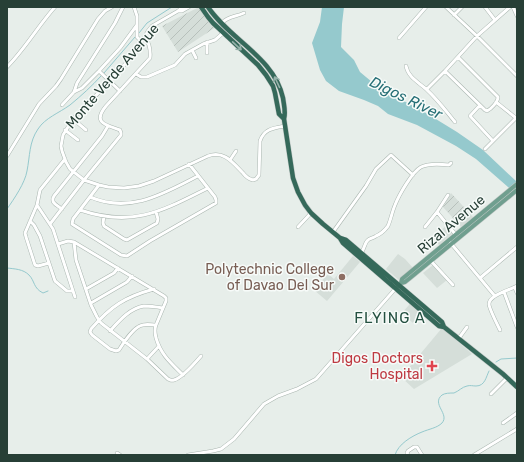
<svg xmlns="http://www.w3.org/2000/svg" width="524" height="462" font-family="Rubik,sans-serif">
<style>
.built{fill:#d5ded9}
.industrial{fill:url(#industrial-furrows)}
.water{fill:#95c9cd}
.lines{fill:none;stroke-linecap:round;stroke-linejoin:round}
.stream{stroke:#95c9cd;stroke-width:1}
.minor-casing{stroke:#aab6b0;stroke-width:4}
.major-casing{stroke:#c3c9c7;stroke-width:5}
.highway-casing{stroke:#c3c9c7;stroke-width:5.5}
.minor{stroke:#fff;stroke-width:3}
.major{stroke:#709f8f;stroke-width:4}
.highway{stroke:#35695a;stroke-width:4.5}
.oneway{stroke:#96b2aa}
.education-dot{fill:#8d6e63;stroke:#f7fbf9;stroke-width:1.5}
.health-dot{fill:#e0444e;stroke:#f7fbf9;stroke-width:1.5}
.labels{text-anchor:middle;stroke-width:3;stroke-linejoin:round;paint-order:stroke}
.street-label{font-size:14px;fill:#273f36;stroke:#f7fbf9}
.education-label{font-size:14px;fill:#785e54;stroke:#f7fbf9;text-anchor:end}
.health-label{font-size:14px;fill:#be3a42;stroke:#f7fbf9;text-anchor:end}
.water-label{font-size:15px;font-style:italic;fill:#266f76;stroke:#f7fbf9}
.neighbourhood-label{font-size:15px;letter-spacing:1px;fill:#245041;stroke:#f7fbf9}
</style>
<defs>
<pattern id="industrial-furrows" width="10" height="10" patternUnits="userSpaceOnUse"><rect width="10" height="10" fill="#d5ded9"/><path d="M-1 1l2-2M0 10L10 0M9 11l2-2" fill="none" stroke="#b7c0bb"/></pattern>
</defs>
<rect width="100%" height="100%" fill="#e7eeea"/>
<path class="built" d="M446,226l7,7 -14,12 -6,-8z
M398,254l7,5 8,9 -14,12 -13,-11z
M353,256l7,6 -33,39 -13,-11 14,-16 6,5z
M433,265l14,15 -10,8 -14,-15z
M410,301l12,11 -9,11 -11,-10 7,-8z
M442,328l30,26 -58,35 -13,-12z"/>
<path class="industrial" d="M199,7l17,20 -38,25 -16,-26z
M451,193l22,24 -12,10 -18,-20z"/>
<path class="water" d="M322,7h22l-2,17 -1,23 13,13 6,12 24,20 18,8 24,13 31,19 26,18 34,32v13l-41,-36 -20,-13 -39,-21 -29,-11 -10,-8 -14,-6 -25,-9 -13,-10 -6,-11 -8,-27 8,-21z"/>
<g class="lines">
<path class="stream" d="M139,33l8,-10 25,-16
M104,73l31,-36
M7,209c7,-10 18,-26 20,-38 3,-15 2,-29 11,-42 7,-11 21,-16 32,-24 11,-9 22,-19 31,-29
M7,268c8,1 16,1 22,7 6,6 4,13 14,18l5,-2
M496,362l5,-3 16,-1
M395,455c3,-11 17,-19 27,-23 7,-3 15,-4 20,-9 8,-9 -11,-19 0,-28 3,-2 8,-2 12,-2 5,-2 8,-6 13,-7 3,-1 6,0 9,0 9,0 10,-9 13,-15"/>
<g class="minor-casing">
<path id="minor" d="M134,7l3,9v21l5,5
M189,7l-7,4h-4l-26,15 -4,5 -13,22 -25,28 -37,38 -10,16 -2,11 1,5 4,11 4,7 14,11 15,5 9,2 16,1 15,-2 15,-5 54,-25c16,-6 25,7 35,17 3,4 6,6 10,7l3,-1 3,-4 1,-34c4,-12 13,-13 25,-15
M446,7l31,29 40,40
M485,7l10,13
M513,7l4,9
M178,11l5,-4
M454,15l8,-8
M222,23c6,-7 14,-6 22,-10
M399,38l27,-31
M192,50l4,8
M207,53v-11
M406,66c2,11 12,16 20,23 11,10 20,22 29,33
M7,67c18,-18 31,-41 48,-60
M99,71l21,20
M445,71l40,39 2,1c4,-2 11,-9 11,-14l-40,-40
M136,74l5,3h6l28,-12 10,-11 18,-10 12,-4 8,-7
M427,89l18,-18 32,-35 33,-29
M74,92l3,-9 38,-60 8,-16
M496,102l20,16
M62,105l12,-13 8,-4 17,-17 21,-23 17,-23
M480,105l-10,11 23,25
M73,119l13,11
M65,130l13,10
M485,149l32,-32
M7,156l32,-52 17,-18 5,-7 37,-60 7,-8 7,-4
M230,160l6,-9
M99,185l-26,34 -1,5 49,31 6,1 23,-15 66,-38v-3l-1,-3 -26,-33
M90,197c40,17 73,-3 108,-21
M37,205l16,24 22,68
M62,209c-5,-4 -12,-6 -8,-13l48,-60 6,-10
M80,210c53,18 82,1 128,-22
M437,212l19,23
M104,216l-1,7 1,3 20,13 3,1 30,-17 1,-4 -2,-7
M30,221l4,4 6,11 15,45 12,10h6
M50,224l34,-44 37,-45v-2l-1,-3c-14,-5 -28,-7 -14,-24l44,-48c1,-8 -1,-15 -5,-22
M298,227l13,-14
M425,227l12,-15 11,-17
M333,232l33,-46 10,-17 15,-14 22,20
M449,241l45,54
M74,242l2,18 15,45 6,12 4,6 46,36 21,20c3,1 3,2 6,1 8,-2 21,-17 27,-24
M58,244l10,-3 6,1 90,54 2,2v3l-10,24c-2,5 -1,8 0,13 5,17 15,25 27,37
M361,253c4,-4 3,-10 7,-13 2,-2 6,-2 8,-4 5,-2 9,-6 12,-10 3,-7 4,-14 7,-21 4,-10 17,-33 26,-38 8,-4 19,-3 28,-2l2,-2
M431,261l22,24
M49,263l-11,3 -3,-1 -9,-28 -1,-4 12,-28 3,-15 25,-31
M480,278l37,-31
M515,288l2,5
M86,289l28,-16 4,-5
M154,289c-29,8 -43,17 -63,40l-1,3 2,3 18,14 6,2 3,-1c5,-8 15,-24 24,-25 4,-1 9,0 13,0
M504,292l13,35
M91,303l36,-21 5,-6
M500,330c-2,-4 -11,-22 -11,-26 0,-9 21,-14 28,-18
M110,331c9,-10 20,-23 34,-25 6,0 13,1 19,2
M459,338l8,-11
M147,359l12,-13
M491,394l16,-16
M503,423l14,-10
M117,453l3,2
M188,455l25,-4 8,-2 13,-10 30,-35 14,-8 19,-7 19,-10 80,-91
M408,455l-1,-2 1,-2 6,-4h3l5,8
M474,455l43,-26"/>
</g>
<g class="major-casing">
<path id="major" d="M401,283l4,-1 5,-4 107,-88
M398,286l3,-3 1,-4 115,-95"/>
</g>
<g class="highway-casing">
<path id="highway" d="M201,7l7,10 5,6 45,42 8,10 7,11 2,7 4,21 5,5
M208,7c22,33 66,50 75,91 1,8 3,14 1,21l9,59 5,14 7,13 6,8 12,11 17,14 6,2 96,82 2,5 59,47 14,13
M340,238l3,5 96,83 5,1"/>
</g>
<use href="#minor" class="minor"/>
<use href="#major" class="major"/>
<use href="#highway" class="highway"/>
</g>
<defs><path id="oneway-shaft" d="M-6 0H5M1.5-3L5.5 0L1.5 3" fill="none" stroke-width="1.6" stroke-linecap="round" stroke-linejoin="round"/></defs>
<g class="oneway">
<use href="#oneway-shaft" transform="translate(237 46) rotate(43)"/>
<use href="#oneway-shaft" transform="translate(277 82) rotate(-115)"/>
</g>
<circle class="education-dot" cx="342" cy="277" r="4"/>
<path class="health-dot" d="M430 360h4v4h4v4h-4v4h-4v-4h-4v-4h4z"/>
<g class="labels">
<g class="street-label">
<text transform="translate(112 76) rotate(-49)" y="5">Monte Verde Avenue</text>
<text transform="translate(451 224) rotate(-40)" y="5">Rizal Avenue</text>
</g>
<g class="education-label">
<text x="334" y="274">Polytechnic College<tspan x="334" dy="16">of Davao Del Sur</tspan></text>
</g>
<g class="health-label">
<text x="423" y="363">Digos Doctors<tspan x="423" dy="16">Hospital</tspan></text>
</g>
<g class="water-label">
<text transform="translate(406 98) rotate(26)" y="5">Digos River</text>
</g>
<g class="neighbourhood-label">
<text x="390" y="323">FLYING A</text>
</g>
</g>
<rect width="524" height="462" fill="none" stroke="#273f36" stroke-width="16"/>
</svg>
